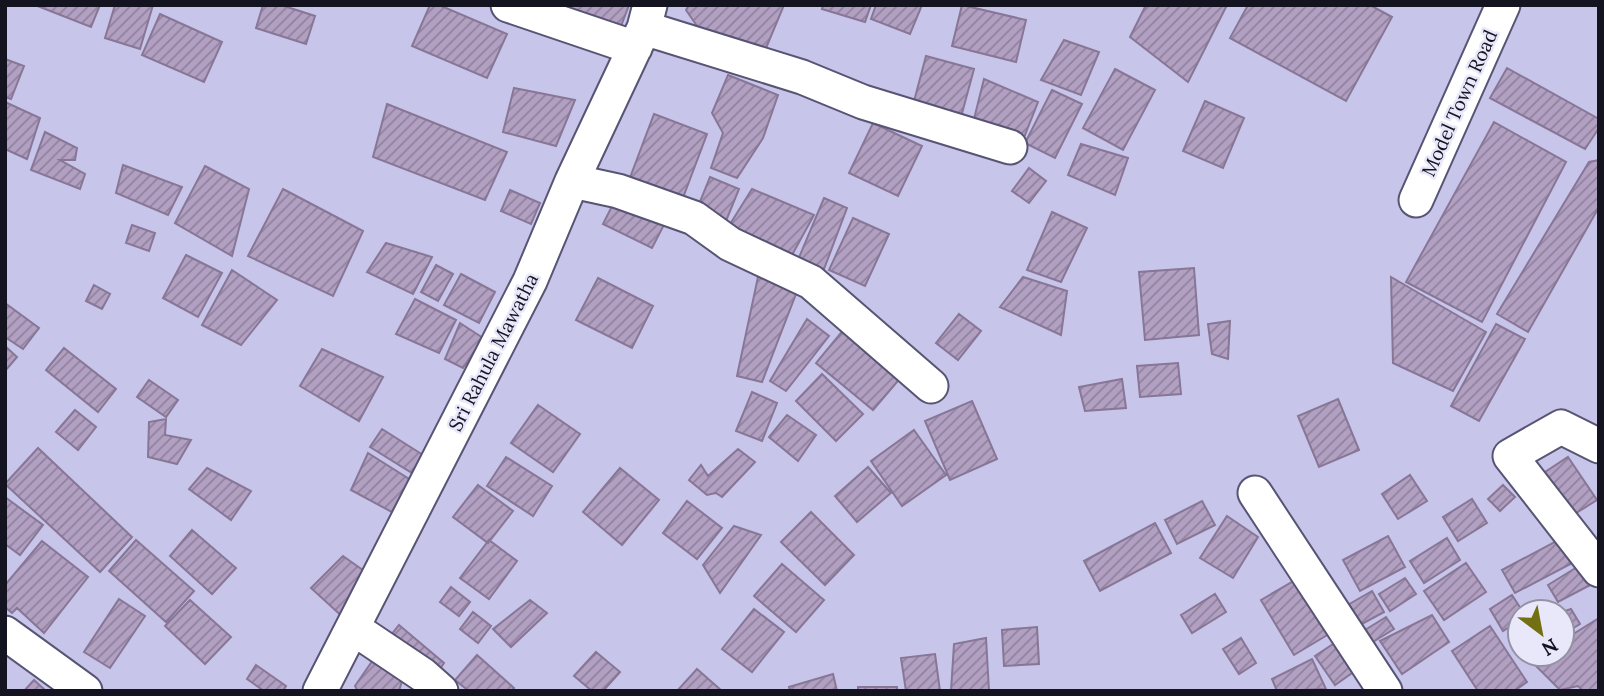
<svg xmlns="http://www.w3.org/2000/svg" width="1604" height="696" font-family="Lora,serif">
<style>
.building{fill:url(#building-hatch);stroke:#877696;stroke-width:2}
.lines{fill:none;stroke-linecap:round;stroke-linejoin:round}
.minor-casing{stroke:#575474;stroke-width:37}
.minor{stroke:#fff;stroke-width:33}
.labels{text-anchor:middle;stroke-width:5;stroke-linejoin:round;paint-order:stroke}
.street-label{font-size:19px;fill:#141320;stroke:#e9e8fb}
</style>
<defs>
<pattern id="building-hatch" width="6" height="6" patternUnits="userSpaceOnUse" patternTransform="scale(1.75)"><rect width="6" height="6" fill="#b2a0c2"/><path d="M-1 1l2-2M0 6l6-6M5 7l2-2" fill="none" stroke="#90819d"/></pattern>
</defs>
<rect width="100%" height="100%" fill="#c7c5ea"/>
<path class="building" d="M35,5h65l-9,22z
M115,5h38l-13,44 -35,-11z
M263,5h18l34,11 -9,28 -50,-16z
M430,5h9l68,29 -20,44 -75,-32z
M569,5h60l-11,29 -54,-19z
M689,5h95l-23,55 -55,-21 -20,-29z
M823,5h48l-6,17 -43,-13z
M876,5h46l-12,29 -39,-15z
M962,5l64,15 -10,42 -64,-16z
M1146,5h81l-39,77 -58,-45z
M1248,5h122l22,12 -46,84 -116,-63z
M160,14l62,28 -18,40 -62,-27z
M1064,40l35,12 -18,43 -40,-15z
M926,56l48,13 -13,48 -48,-12z
M5,59l19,7 -13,33 -6,-2z
M1507,68l92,51v9l-14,21 -95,-51z
M1115,69l40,21 -32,60 -40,-22z
M728,75l50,20 -15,43 -26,40 -26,-10 12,-35 -11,-20z
M984,79l54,23 -15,38 -50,-17z
M514,88l61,12 -19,46 -53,-14z
M1052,90l30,14 -27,54 -30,-15z
M1205,101l39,17 -21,50 -40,-17z
M5,102l35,16 -13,41 -22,-10z
M387,104l120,48 -22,48 -112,-43z
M654,114l53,20 -26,69 -53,-20z
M1494,122l72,40 -84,160 -76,-40z
M873,123l49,23 -24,50 -49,-23z
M45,132l32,16 -2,12h-15l25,14 -5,15 -49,-19z
M1081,144l47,14 -13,37 -47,-20z
M1599,160v47l-71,125 -31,-18 92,-152z
M123,165l59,22 -14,28 -52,-22z
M205,166l44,23 -17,67 -57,-33z
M1029,168l17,13 -17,22 -17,-12z
M710,177l29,12 -13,32 -29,-12z
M283,189l80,42 -30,65 -85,-40z
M752,189l62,26 -22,40 -65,-26z
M510,190l30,13 -9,21 -30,-13z
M618,194l49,25 -15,29 -49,-24z
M824,198l23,10 -23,61 -29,-2z
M1052,212l35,16 -26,54 -34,-12z
M853,218l36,16 -24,52 -36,-16z
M132,225l23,8 -6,18 -23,-8z
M386,243l46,14 -19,37 -46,-22z
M186,255l36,18 -24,44 -35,-19z
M436,265l17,9 -15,27 -17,-9z
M1194,268l5,67 -54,5 -6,-68z
M232,270l45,30 -36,45 -39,-20z
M759,272l40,14 -37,96 -25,-6z
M461,274l34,18 -16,31 -35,-18z
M1023,277l44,14 -6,44 -61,-28z
M1391,277l95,55 -33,59 -60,-28z
M598,278l55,28 -21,42 -56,-28z
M94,285l16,9 -8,15 -16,-8z
M415,299l41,21 -17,33 -43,-19z
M5,303l34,25 -16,21 -18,-12z
M959,314l22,17 -23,29 -22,-17z
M807,319l22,17 -43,55 -16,-10z
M1230,321l-2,38 -16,-5 -4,-30z
M460,323l23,15 -20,30 -18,-9z
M1496,324l29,15 -46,82 -28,-15z
M845,328l57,48 -29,34 -57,-47z
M5,346l12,11 -12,14z
M64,348l52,41 -18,23 -52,-42z
M322,349l61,28 -24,44 -59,-35z
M1178,363l3,31 -41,3 -3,-31z
M822,374l41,40 -27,27 -40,-40z
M1122,379l4,29 -41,3 -6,-24z
M149,380l29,20 -12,17 -29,-20z
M752,392l25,11 -15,38 -26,-10z
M1338,399l21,51 -40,17 -21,-51z
M972,401l25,58 -47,21 -25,-59z
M538,405l42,29 -27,38 -42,-29z
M75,410l21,17 -18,23 -22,-18z
M787,415l29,20 -18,26 -29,-24z
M166,419l-1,16 26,5 -14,24 -29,-7 1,-35z
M382,429l41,26 -11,18 -42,-26z
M914,430l32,45 -44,31 -31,-45z
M38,448l94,89 -32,35 -95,-88z
M738,449l17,13 -33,35 -6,-4 -9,2 -18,-15 12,-15 7,11z
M368,453l49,31 -14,34 -52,-28z
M506,457l46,29 -19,30 -46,-30z
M1568,457l29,43 -24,15 -28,-43z
M868,467l23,26 -34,29 -22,-26z
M207,468l44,23 -20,29 -42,-31z
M620,468l39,32 -37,45 -39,-33z
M1410,475l17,26 -29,18 -16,-25z
M478,485l35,26 -25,32 -35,-26z
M1503,485l12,12 -15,14 -12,-12z
M5,497l38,28 -23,30 -15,-11z
M1472,499l15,24 -29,18 -15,-24z
M687,501l35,27 -25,31 -34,-26z
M1202,501l13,24 -38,19 -12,-24z
M811,512l43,43 -29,30 -44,-43z
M1227,516l31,21 -25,41 -33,-20z
M1155,523l16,30 -71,38 -16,-30z
M734,526l27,9 -41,58 -17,-28z
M192,530l44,38 -24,26 -42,-38z
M1388,536l17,31 -45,24 -17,-31z
M1564,537l12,24 -61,32 -13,-23z
M1447,538l13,22 -36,23 -14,-22z
M136,540l58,51 -28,31 -57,-51z
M489,540l28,21 -28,38 -29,-21z
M42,541l46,36 -44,56 -27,-25 -5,5 -7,-6v-22z
M343,556l31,22 -28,42 -35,-32z
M1466,563l20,29 -42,28 -20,-29z
M782,564l42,36 -28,32 -42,-36z
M1582,564l12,19 -36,19 -10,-17z
M1302,576l32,55 -40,24 -33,-55z
M1405,578l11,16 -26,17 -11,-17z
M451,587l19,15 -11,14 -19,-14z
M1372,591l12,21 -33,18 -12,-20z
M1215,594l11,18 -34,21 -11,-18z
M1512,595l11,17h-3v8l-17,11 -13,-22z
M119,599l26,17 -35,52 -26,-16z
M190,600l41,37 -26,27 -40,-38z
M530,600l17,13 -36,34 -18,-18z
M754,609l30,23 -32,40 -30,-23z
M1571,609l9,15 -18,11v-23z
M473,612l18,14 -13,17 -18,-14z
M1432,615l17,27 -47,32 -22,-33z
M1386,617l8,12 -34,21 -8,-12z
M1599,618v73h-16l-5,-5 -18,4 -30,-30 10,-6h22v-13z
M399,625l45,38 -10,15 -47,-38z
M1490,626l37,56 -13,9h-36l-26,-40z
M1037,627l2,37 -35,2 -2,-36z
M986,638l3,53h-38l3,-47z
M1241,638l15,25 -17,11 -16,-25z
M1342,638l20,28 -27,19 -20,-29z
M596,652l24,20 -17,19h-11l-18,-15z
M935,654l5,37h-34l-5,-33z
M477,655l37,33 -3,3h-42l-14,-11z
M375,657l30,14 -6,20h-41l-3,-5z
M1312,659l14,30 -49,2 -5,-12z
M256,665l30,21 -3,5h-19l-17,-12z
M697,669l25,22h-45z
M833,674l4,17h-47l-1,-4z
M34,680l12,11h-22z
M858,687h39v4h-39z"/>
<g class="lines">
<g class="minor-casing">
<path id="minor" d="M508,5l127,43
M644,28l158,49 61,25 147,45
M572,181l46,10 76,27 36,26 81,38 120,104
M1416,200l87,-195
M1599,446l-38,-19 -51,29 89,114
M1255,493l130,198
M353,628l70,47 18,16
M5,633l80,58
M320,691l210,-410 42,-100 72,-153 6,-23"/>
</g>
<use href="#minor" class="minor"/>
</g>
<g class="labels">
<g class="street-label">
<text transform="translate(1459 103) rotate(-66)" y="7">Model Town Road</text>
<text transform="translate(493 352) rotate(-63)" y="7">Sri Rahula Mawatha</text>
</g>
</g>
<rect width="1604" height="696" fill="none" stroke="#141320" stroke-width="14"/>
<g transform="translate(1541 633) rotate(148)"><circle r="33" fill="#e9e8fb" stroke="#9493a3" stroke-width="2"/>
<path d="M0-5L12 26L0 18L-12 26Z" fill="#727013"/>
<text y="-10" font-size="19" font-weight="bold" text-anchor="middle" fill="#141320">N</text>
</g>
</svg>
